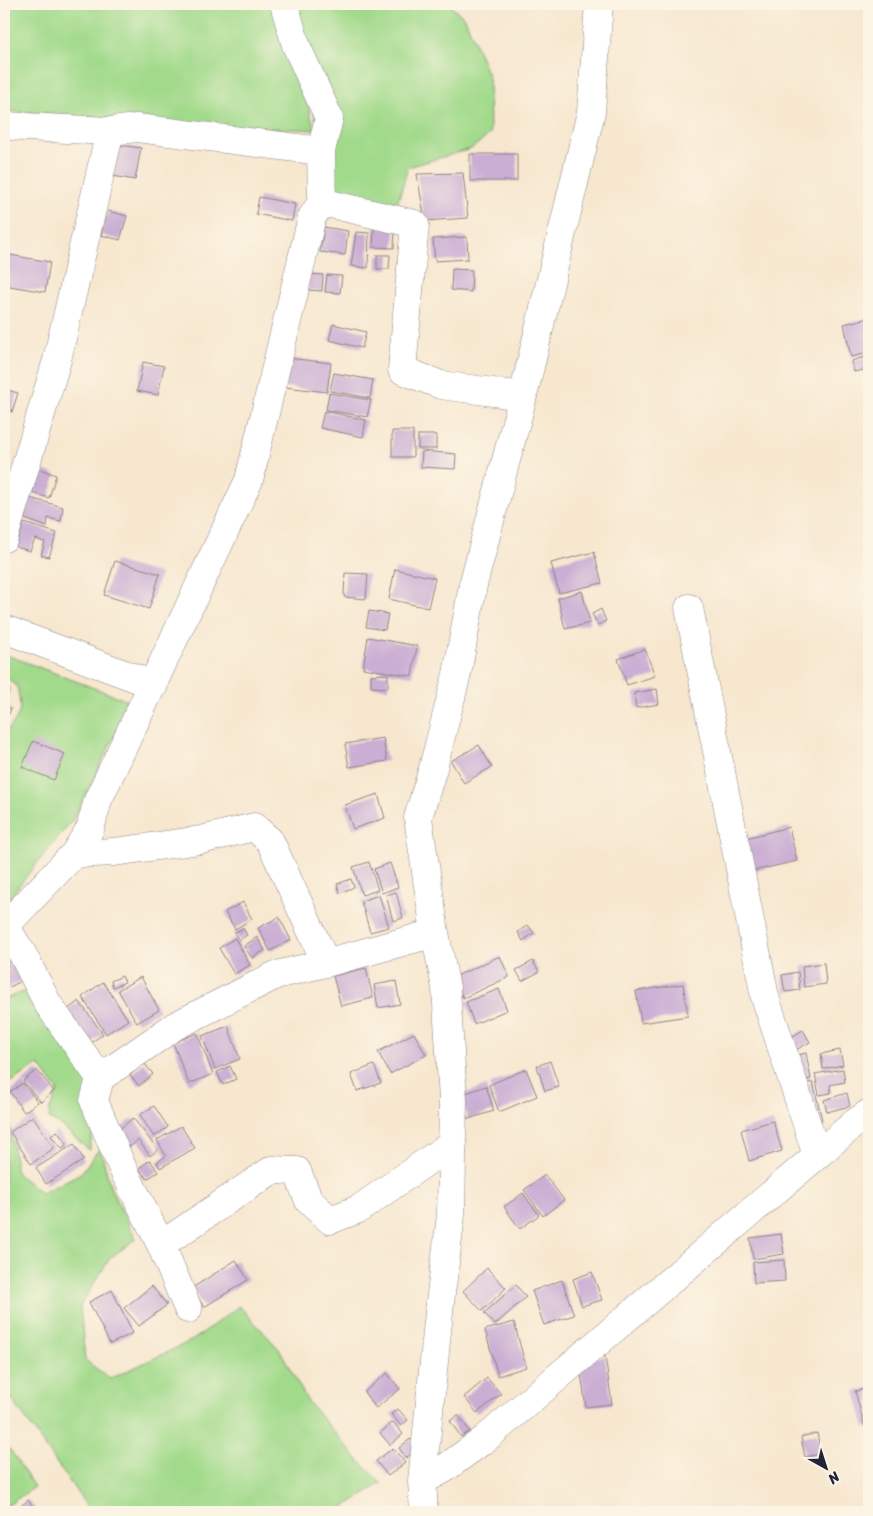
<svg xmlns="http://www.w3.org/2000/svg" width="873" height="1516" font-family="Sriracha,sans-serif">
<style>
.green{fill:#a2da8b;stroke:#627e63}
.building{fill:#caaed4}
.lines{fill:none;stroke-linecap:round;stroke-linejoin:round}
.minor-casing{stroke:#8c8485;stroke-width:29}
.minor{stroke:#fff;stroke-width:28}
</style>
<rect width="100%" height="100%" fill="#fcf5e5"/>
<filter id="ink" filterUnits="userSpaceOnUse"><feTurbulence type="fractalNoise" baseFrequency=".02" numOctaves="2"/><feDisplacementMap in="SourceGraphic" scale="10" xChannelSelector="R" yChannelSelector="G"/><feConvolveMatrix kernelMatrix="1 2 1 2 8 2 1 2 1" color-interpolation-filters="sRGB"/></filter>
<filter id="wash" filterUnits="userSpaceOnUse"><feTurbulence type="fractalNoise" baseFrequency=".0096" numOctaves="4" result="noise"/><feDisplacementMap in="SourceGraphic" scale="20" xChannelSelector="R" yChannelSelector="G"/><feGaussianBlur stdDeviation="1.12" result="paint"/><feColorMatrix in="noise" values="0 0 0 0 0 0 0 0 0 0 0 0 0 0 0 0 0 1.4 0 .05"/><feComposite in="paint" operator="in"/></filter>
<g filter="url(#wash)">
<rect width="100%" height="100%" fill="#f7e7cf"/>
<path class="green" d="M4,4h269l27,75 15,51 -96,-4 -215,-15z
M294,4h152l3,1 16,13 24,60 1,56 -19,15 -63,18 -12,41 -66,-11z
M4,654l127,48 -57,116 -70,86v-170c18,-20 18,-21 13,-48l-13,-10z
M24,992l14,8 49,77 8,48 -6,25 -27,-24 -13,-7 1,-11 8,-17 -19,-26 -35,21v-87z
M4,1087l13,87 25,19 39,-20 19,-25 11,41 25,50 -26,19 -30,48 5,54 25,19 83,-39 46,-34 41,44 28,52 46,53 27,28 -45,29h-245l-87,-124z
M4,1440l30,47 -30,21z"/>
<g id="blocks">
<path class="building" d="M119,145l22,3 -6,32 -22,-4z
M470,154h47v27h-47z
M463,173l5,45 -43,3 -8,-47z
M259,197l36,7 -3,17 -36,-7z
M108,211l19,5 -7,24 -19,-5z
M324,227l24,4 -3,24 -25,-3z
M374,228l21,1 -1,19 -21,-1z
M356,232l13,1 -1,35 -17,-2z
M467,237l1,22 -33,2 -2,-22z
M4,254l46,8 -5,30 -41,-7z
M377,255h13l-1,14h-12z
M452,269l20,1 -1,22 -20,-2z
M309,274l14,1 -1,16 -14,-1z
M327,275l15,1 -2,17 -15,-1z
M869,318v35l-18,4 -7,-33z
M333,324l33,8 -4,16 -33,-8z
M865,357l3,12 -14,3 -3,-11z
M288,358l43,5 -4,29 -42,-5z
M143,362l21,4 -6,29 -21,-4z
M334,373l39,7 -3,18 -40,-7z
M4,389l14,4 -6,19 -8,-3z
M329,393l42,7 -4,17 -41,-7z
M324,411l42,9 -3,17 -43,-9z
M392,431h21v26h-21z
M418,435h18v14h-18z
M422,451l34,3 -1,15 -34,-2z
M37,468l19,7 -7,23 -20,-6z
M30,498l33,9 -2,14 -13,-3 -1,9 -22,-8z
M24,523l33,10 -8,24 -8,-2 4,-13 -10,-3 -5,12 -14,-4z
M594,552l8,31 -43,10 -8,-30z
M115,561l45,13 -11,35 -45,-14z
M395,569l40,9 -7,30 -39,-9z
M345,573l23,1 -2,25 -22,-2z
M582,591l8,32 -25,6 -7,-31z
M601,609l5,12 -8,4 -6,-11z
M369,611l19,3 -3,16 -19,-3z
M368,637l49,9 -5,30 -49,-8z
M645,649l10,27 -28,9 -9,-26z
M388,674v14l-17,-1v-12z
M4,687l6,2 -6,15z
M657,689l2,15 -23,4 -2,-15z
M4,705l7,4 -6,13 -1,-1z
M383,738l4,23 -38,6 -4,-23z
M33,741l32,13 -11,26 -32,-13z
M479,745l13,22 -28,16 -13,-22z
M378,794l7,24 -32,11 -8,-24z
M789,827l8,34 -44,10 -7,-33z
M369,862l9,28 -16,5 -9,-28z
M390,863l8,24 -16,6 -8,-24z
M351,879l3,8 -14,6 -3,-9z
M396,892l7,26 -10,3 -7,-26z
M379,895l10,32 -19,5 -9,-31z
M243,902l9,17 -17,10 -10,-17z
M279,917l12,23 -21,11 -12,-23z
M528,925l6,8 -11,8 -5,-9z
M243,928l4,7 -8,5 -5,-7z
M257,937l8,13 -13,8 -8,-12z
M235,938l15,27 -16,9 -15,-26z
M4,945l19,35 -19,10z
M500,956l9,21 -46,21 -9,-21z
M533,961l6,11 -17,9 -6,-11z
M824,963l2,21 -22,3 -2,-21z
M366,968l7,30 -32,8 -8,-30z
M798,972l2,18 -15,2 -3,-17z
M122,976l3,6 -12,5 -2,-6z
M141,977l18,33 -22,13 -19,-33z
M396,981l4,23 -22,4 -4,-23z
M103,982l25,38 -22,14 -24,-37z
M683,984l5,32 -47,7 -5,-32z
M499,989l8,21 -33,14 -8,-22z
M79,1001l24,33 -19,14 -24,-33z
M228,1026l12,33 -25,10 -13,-33z
M803,1030l7,12 -16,9 -6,-12z
M197,1033l16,41 -24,10 -16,-41z
M414,1033l12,22 -36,19 -12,-22z
M840,1050l3,15 -20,4 -2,-15z
M806,1053l5,26 -16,3 -6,-25z
M550,1061l9,26 -14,4 -8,-25z
M144,1063l9,11 -14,12 -9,-11z
M374,1065l7,18 -24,8 -6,-17z
M230,1066l6,13 -13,6 -6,-13z
M526,1069l11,27 -38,16 -10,-27z
M843,1069l2,13 -15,3 1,8 -12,2 -4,-21z
M37,1070l17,21 -13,11 -18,-21z
M813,1082l9,38 -14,4 -9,-38z
M23,1083l15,19 -14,10 -14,-20z
M486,1086l8,25 -26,8 -8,-24z
M847,1093l3,13 -23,6 -3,-12z
M154,1106l14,21 -14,10 -14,-22z
M33,1116l21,32 -23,16 -21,-32z
M133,1118l25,32 -8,6 -12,-16 -8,7 -13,-16z
M773,1121l9,30 -33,10 -8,-31z
M181,1126l14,22 -35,20 -3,-6 9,-6 -9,-16z
M57,1131l10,13 -5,4 -11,-12z
M74,1144l10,16 -38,24 -10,-16z
M150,1160l8,12 -11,7 -8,-11z
M545,1175l19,25 -21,16 -19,-26z
M523,1193l16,22 -19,14 -16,-22z
M781,1234l3,20 -31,5 -3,-21z
M236,1260l12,20 -44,27 -12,-19z
M784,1260l1,21 -31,2 -1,-21z
M487,1268l19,20 -24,23 -19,-20z
M592,1272l10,28 -20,6 -9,-27z
M562,1280l12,35 -30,10 -12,-34z
M516,1285l10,12 -31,28 -11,-12z
M152,1286l15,19 -28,21 -15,-18z
M112,1290l21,43 -23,11 -21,-42z
M514,1322l12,45 -28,9 -13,-46z
M605,1356l7,48 -26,3 -7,-47z
M387,1373l13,16 -24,19 -12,-16z
M487,1378l14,16 -24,19 -13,-16z
M869,1388v39l-4,1 -10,-37z
M398,1409l10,11 -7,6 -10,-12z
M458,1415l12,16 -9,6 -11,-16z
M393,1422l10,12 -13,11 -10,-12z
M817,1433l4,21 -16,3 -4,-20z
M410,1439l8,9 -12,10 -7,-10z
M393,1448l12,15 -17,13 -12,-15z
M28,1500l10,12h-24z"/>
</g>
</g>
<g filter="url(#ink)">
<use href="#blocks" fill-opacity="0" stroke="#8c8485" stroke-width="1"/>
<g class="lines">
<g class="minor-casing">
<path id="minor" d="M4,126l106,5 27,-3 184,23
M322,202l93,22 -13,146 39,15 82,11
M4,538l53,-178 53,-229
M689,608l76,389 52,158
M4,629l150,56
M74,854l40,-2 87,-12 53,-13 16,14 56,122
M5,926l17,27 26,51 52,74
M4,927l70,-73 16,-25 8,-29 151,-320 63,-263 10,-15 -1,-51 8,-33 -33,-73 -12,-41
M161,1245l111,-75 25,1 12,30 21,19 29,-11 94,-66
M188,1309l-27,-64 -39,-78 -28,-66 6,-23 75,-52 101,-51 50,-12 109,-30
M422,1481l22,-12 41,-30 371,-317 13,-9
M424,1512l-2,-31 18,-179 11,-87 2,-115 -7,-112 -11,-55 -17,-115 15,-50 24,-94 16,-89 50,-189 68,-284 8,-108"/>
</g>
<use href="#minor" class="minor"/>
</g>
</g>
<rect width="873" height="1516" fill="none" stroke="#fcf5e5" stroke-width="20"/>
<g transform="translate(826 1468) rotate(141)" stroke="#fcf5e5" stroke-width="4" paint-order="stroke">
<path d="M0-4L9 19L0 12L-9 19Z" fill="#22223b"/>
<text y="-8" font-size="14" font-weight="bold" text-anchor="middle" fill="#22223b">N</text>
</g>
</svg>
